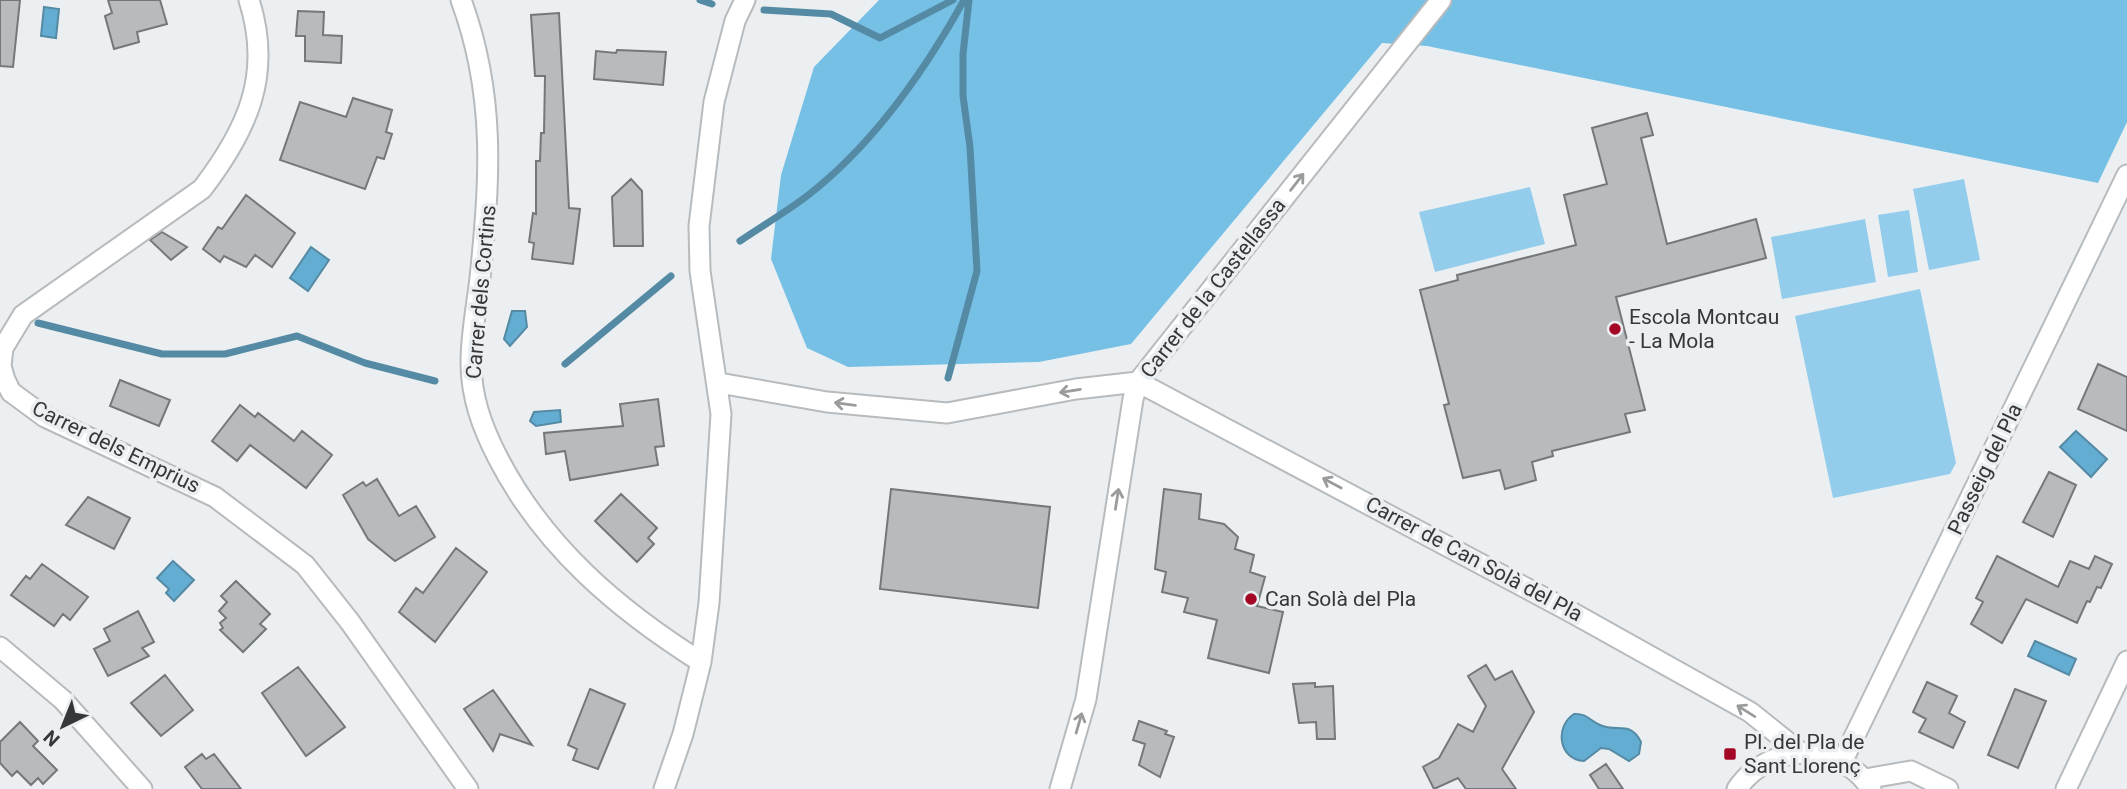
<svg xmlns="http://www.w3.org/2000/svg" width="2127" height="789" font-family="Roboto,sans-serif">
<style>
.green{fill:#93cdeb}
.forest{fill:#76c0e6}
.water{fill:#63add2;stroke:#558aa4;stroke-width:2}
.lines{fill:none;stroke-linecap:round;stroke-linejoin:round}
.stream{stroke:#558aa4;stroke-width:7}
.building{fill:#b8bbbd;stroke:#75787a;stroke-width:2}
.minor-casing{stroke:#b8bbbd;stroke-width:23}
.minor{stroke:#fff;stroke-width:19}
.oneway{stroke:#9a9b9c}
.poi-dot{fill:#a40725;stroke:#ebeff1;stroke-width:2.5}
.labels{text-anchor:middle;stroke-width:7;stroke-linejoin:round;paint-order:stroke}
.street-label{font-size:21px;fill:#353738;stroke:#ebeff1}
.poi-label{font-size:21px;fill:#353738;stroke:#ebeff1;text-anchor:start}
</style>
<rect width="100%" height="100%" fill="#ebeff1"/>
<path class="green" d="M1964,179l16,81 -51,10 -16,-81z
M1530,187l15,57 -110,28 -16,-60z
M1909,210l9,62 -30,5 -10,-62z
M1865,219l11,63 -94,17 -11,-62z
M1920,289l36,174 -6,11 -117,24 -38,-182z"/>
<path class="forest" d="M879,0h1248v122l-29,61 -671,-137 -45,-3 -251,301 -92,18 -191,5 -41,-19 -36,-89 10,-84 33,-108z"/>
<path class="water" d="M44,7l15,2 -3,29 -15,-2z
M311,247l18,13 -21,31 -18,-13z
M512,311h13l2,16 -17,19 -6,-7z
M560,410l1,12 -25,4 -6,-5 4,-9z
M2076,431l31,28 -16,18 -31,-30z
M173,561l21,19 -20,21 -8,-8 3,-4 -12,-11z
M2035,641l41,18 -7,16 -41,-19z
M1574,714c13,-1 16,7 26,11 17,8 30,-5 41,17l-2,12 -10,7 -20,-12 -8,-1 -17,13c-25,-1 -30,-34 -10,-47z"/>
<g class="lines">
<path class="stream" d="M700,0l12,4
M764,10l67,4 49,24 73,-38
M740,241c22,-15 46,-29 67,-45 66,-51 117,-124 157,-196
M38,323l124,31h63l72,-18 68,27 70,18
M565,364l106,-88
M948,378l29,-107 -7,-124 -7,-51v-42l6,-54"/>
</g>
<path class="building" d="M0,0h20l-7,67 -13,-1z
M108,0h52l7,24 -30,8 2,10 -25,7 -9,-33 7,-3z
M298,11l26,1 -1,23 19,1 -1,27 -36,-2v-25h-9z
M559,13l10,195 11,1 -7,55 -41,-5 2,-16 -5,-1 4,-29 3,1v-53h4l1,-28h3l1,-57h-10l-4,-61z
M617,50l49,2 -3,33 -69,-6 2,-28 20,2z
M353,98l39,12 -6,22 6,2 -8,25 -7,-2 -12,32 -85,-29 20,-58 46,15z
M1647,113l6,22 -12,3 26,106 89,-25 10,39 -150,39 29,113 -20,4 5,18 -78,19 1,5 -21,6 4,18 -31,9 -5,-19 -37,8 -19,-73 5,-1 -29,-114 38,-10 -1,-5 119,-30 -12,-50 43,-11 -15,-56z
M631,179l11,12 1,55h-29l-2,-49z
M246,195l49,38 -23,34 -17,-12 -9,12 -22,-11 -4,6 -17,-13 15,-22 4,2z
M162,232l25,15 -16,13 -21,-20z
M2098,364l29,13v54l-49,-22z
M120,380l50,20 -11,26 -49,-20z
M658,399l6,47 -9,1 3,18 -88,15 -5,-29 -19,3 -2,-21 79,-7 -3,-22z
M240,405l15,12 3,-4 36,28 8,-10 30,24 -26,33 -56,-43 -13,16 -25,-20z
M2049,472l27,13 -23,52 -30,-15z
M377,479l22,37 17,-10 19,31 -40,24 -27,-22 -25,-44 20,-13 3,4z
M891,489l159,18 -12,101 -158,-19z
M1164,489l37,5 -2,25 25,5 14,13 -3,12 19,6 -4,17 15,5 -8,29 26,6 -14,61 -61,-15 9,-38 -33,-8 4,-14 -26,-6 4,-20 -11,-3z
M621,494l36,34 -9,10 6,6 -17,18 -42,-41z
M88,497l42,21 -16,31 -48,-24z
M456,548l31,24 -52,70 -36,-30 17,-24 7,5z
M1997,556l61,31 12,-26 19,8 6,-13 17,8 -11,24 -4,-1 -7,15 -3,-1 -10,22 -51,-24 -24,44 -31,-19 12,-22 -7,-4z
M42,564l46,33 -18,23 -7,-6 -9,12 -43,-31 15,-19 4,3z
M236,581l34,33 -10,10 6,5 -23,23 -23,-22 3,-2 -3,-5 6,-5 -7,-7 8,-9 -6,-6z
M138,611l16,31 -12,6 7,8 -41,20 -14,-27 16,-8 -6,-12z
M1486,665l9,15 17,-9 22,41 -32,57 14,20h-50l-8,-11 -24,11 -11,-22 16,-9 19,-34 15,8 13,-26 -18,-30z
M298,667l47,60 -39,29 -44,-63z
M165,675l28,35 -32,26 -30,-33z
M1927,682l30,14 -8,17 16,9 -12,26 -34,-16 7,-13 -13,-7z
M1315,683v4l18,-1 2,53h-18l-1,-17 -17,1 -6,-39z
M590,689l35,15 -27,65 -25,-9 4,-11 -9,-4z
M2015,689l31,12 -28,67 -30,-13z
M493,690l39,55 -32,-11 -7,17 -29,-42z
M1139,721l28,10 -2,3 9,3 -14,40 -21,-12 6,-21 -12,-4z
M20,722l18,19 -5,5 24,24 -14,14 -5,-6 -7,7 -14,-14 -5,5 -12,-13v-21z
M202,754l4,5 8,-5 27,35h-39l-17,-22z
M1606,764l17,25h-24l-9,-14z"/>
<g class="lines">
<g class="minor-casing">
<path id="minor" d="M249,0c24,75 -2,130 -47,189l-179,126 -20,33 -2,18 4,14 6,12 34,25 170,80 90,68 45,57 118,167
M461,0c35,95 29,179 19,278 -3,27 -9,56 -9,84 0,35 11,65 27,96 46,89 119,151 203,204
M719,383l108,19 120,11 129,-24 62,-7 433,230 179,100 50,40
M0,647l63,53 79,89
M1842,762l285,-587
M1865,779l46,-8 37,18
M664,789l19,-55 18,-72 8,-59 12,-189 -21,-143 -1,-45 15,-124 21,-81 10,-21
M1060,789l26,-90 47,-300 5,-17 303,-382
M1737,789c32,-47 103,-48 134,0
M2066,789l61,-128"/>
</g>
<use href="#minor" class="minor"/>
</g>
<defs><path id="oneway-shaft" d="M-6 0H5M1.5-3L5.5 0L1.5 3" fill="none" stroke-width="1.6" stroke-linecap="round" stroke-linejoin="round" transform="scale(1.75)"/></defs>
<g class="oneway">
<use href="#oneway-shaft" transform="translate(1297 182) rotate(-52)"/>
<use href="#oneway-shaft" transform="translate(1070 391) rotate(171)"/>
<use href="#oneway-shaft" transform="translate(845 404) rotate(-173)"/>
<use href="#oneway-shaft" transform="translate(1332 483) rotate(-152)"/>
<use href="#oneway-shaft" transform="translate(1117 499) rotate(-81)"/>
<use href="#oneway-shaft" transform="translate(1746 711) rotate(-148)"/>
<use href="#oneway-shaft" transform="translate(1079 723) rotate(-74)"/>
</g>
<g class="poi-dot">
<circle cx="1615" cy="329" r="7"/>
<circle cx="1251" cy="599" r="7"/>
<rect x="1723" y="747" width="14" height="14" rx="3.5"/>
</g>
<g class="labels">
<g class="street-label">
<text transform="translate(1213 288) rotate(-52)" y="7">Carrer de la Castellassa</text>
<text transform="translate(481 292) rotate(-85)" y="7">Carrer dels Cortins</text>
<text transform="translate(116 447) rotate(26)" y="7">Carrer dels Emprius</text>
<text transform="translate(1985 469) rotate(-64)" y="7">Passeig del Pla</text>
<text transform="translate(1474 559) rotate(28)" y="7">Carrer de Can Solà del Pla</text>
</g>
<g class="poi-label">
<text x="1629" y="324">Escola Montcau<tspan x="1629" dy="24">- La Mola</tspan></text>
<text x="1265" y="606">Can Solà del Pla</text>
<text x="1744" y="749">Pl. del Pla de<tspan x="1744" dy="24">Sant Llorenç</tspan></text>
</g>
</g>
<g transform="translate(63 726) rotate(223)" stroke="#ebeff1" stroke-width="5" paint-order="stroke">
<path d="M0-5L12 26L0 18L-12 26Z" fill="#353738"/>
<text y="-10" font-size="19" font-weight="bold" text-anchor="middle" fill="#353738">N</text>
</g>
</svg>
